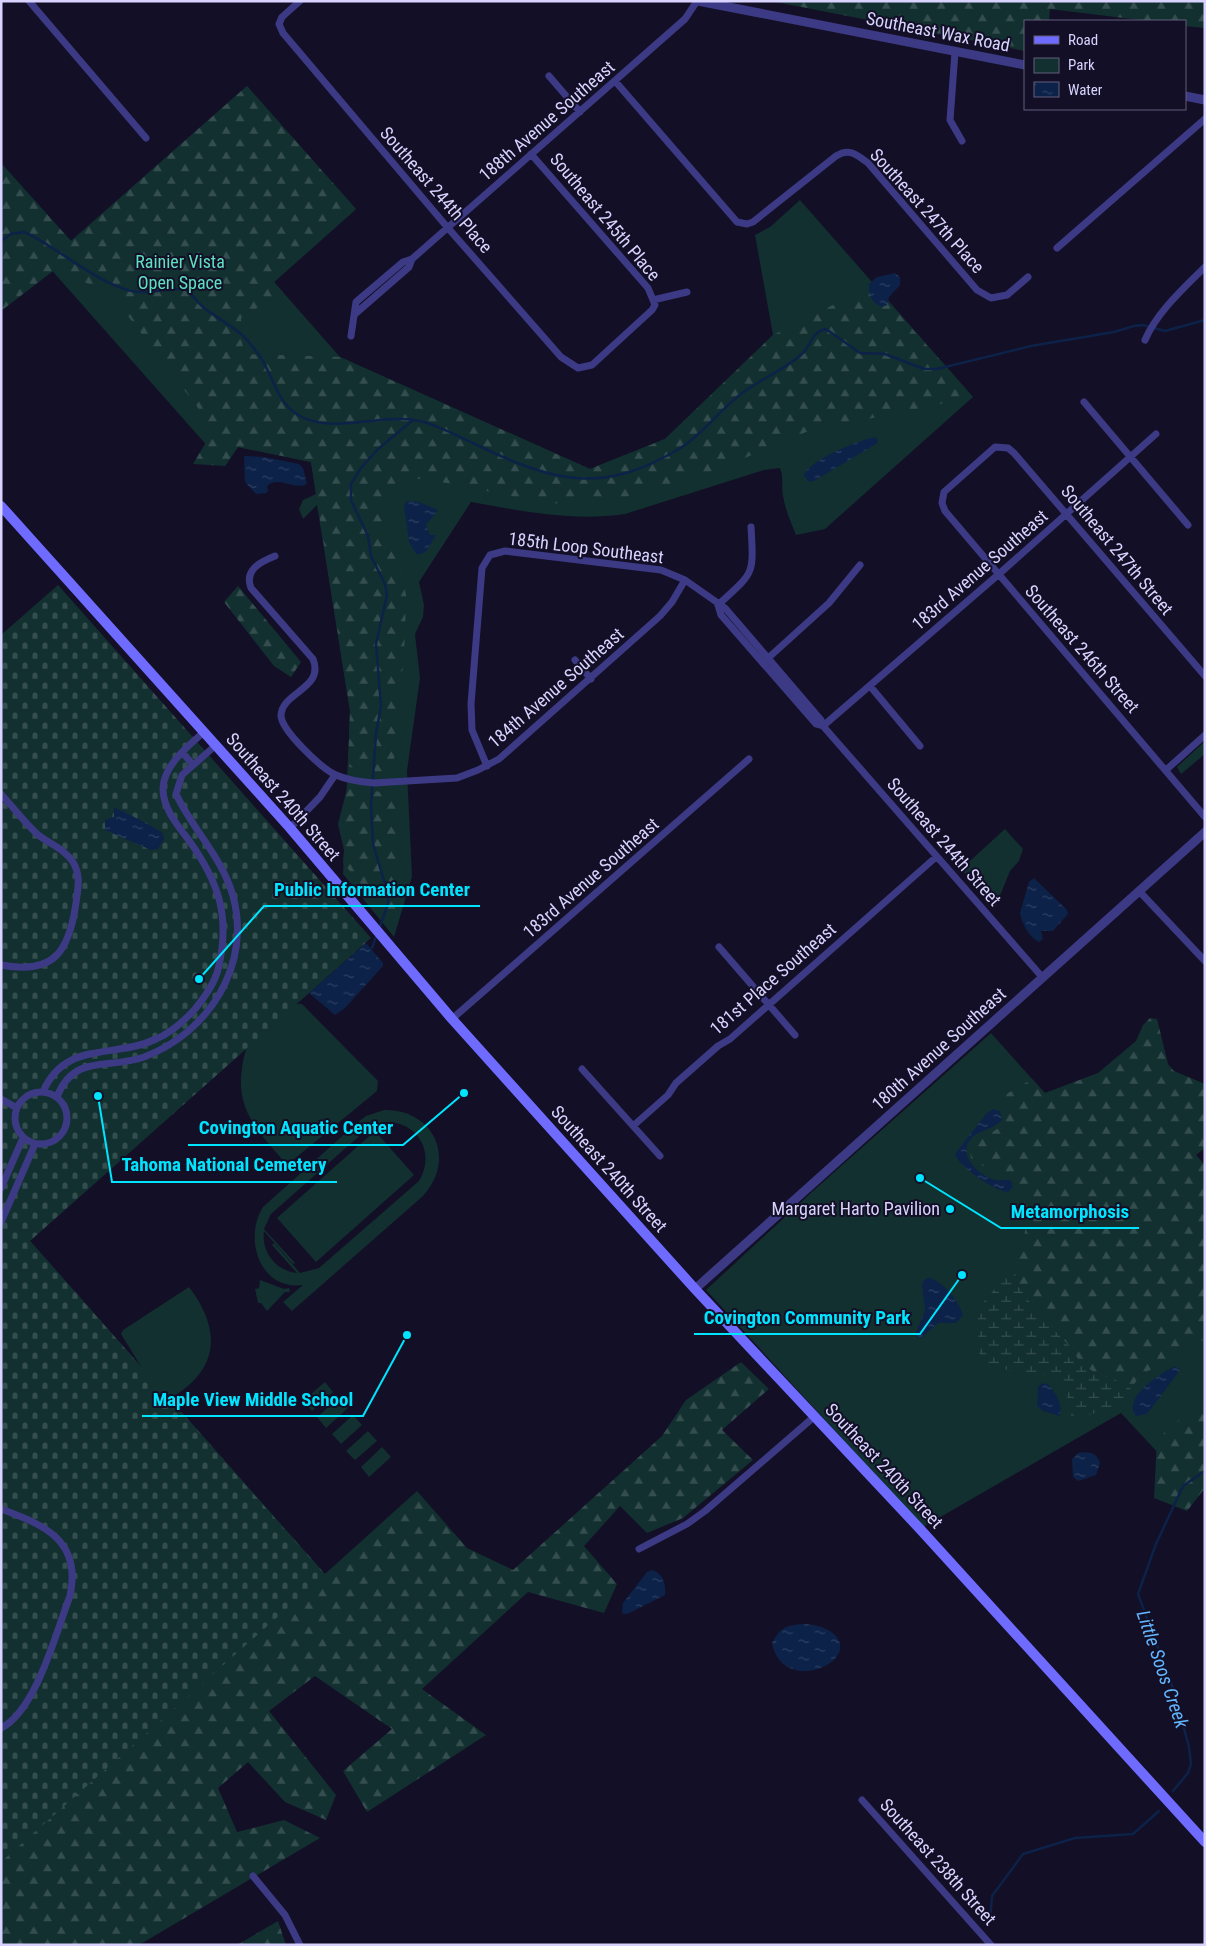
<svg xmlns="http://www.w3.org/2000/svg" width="1206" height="1946" font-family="'Roboto Condensed',sans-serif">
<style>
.green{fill:#12302f;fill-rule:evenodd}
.forest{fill:url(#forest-firs)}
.wetland{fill:url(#wetland-marsh)}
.cemetery{fill:url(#cemetery-stones)}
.water{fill:url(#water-ripples)}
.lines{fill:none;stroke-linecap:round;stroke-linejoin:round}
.stream{stroke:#0c2248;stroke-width:2.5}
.minor{stroke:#3d3a85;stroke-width:7}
.tertiary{stroke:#3d3a85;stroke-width:9}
.secondary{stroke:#6f6bff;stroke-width:10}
.poi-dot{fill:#00e5ff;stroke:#130f26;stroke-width:2}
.labels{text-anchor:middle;stroke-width:4;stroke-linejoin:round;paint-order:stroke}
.street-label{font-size:18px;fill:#d9d4ff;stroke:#130f26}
.park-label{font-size:18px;fill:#5fe0c0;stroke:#130f26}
.poi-label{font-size:18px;fill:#d9d4ff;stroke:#130f26;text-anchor:end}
.water-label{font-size:19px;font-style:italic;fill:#62b6ff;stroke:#130f26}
.leader{fill:none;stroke:#00e5ff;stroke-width:2}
.callout-dot{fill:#00e5ff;stroke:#130f26;stroke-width:2}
.callout-label{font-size:19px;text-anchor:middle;font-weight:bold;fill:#00e5ff;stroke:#130f26;stroke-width:4;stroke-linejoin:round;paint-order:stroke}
</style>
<defs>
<pattern id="forest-firs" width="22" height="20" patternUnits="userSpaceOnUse" patternTransform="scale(1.25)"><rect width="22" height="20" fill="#12302f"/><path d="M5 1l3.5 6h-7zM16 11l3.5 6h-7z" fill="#344d4e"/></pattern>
<pattern id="wetland-marsh" width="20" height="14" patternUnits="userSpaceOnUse" patternTransform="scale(1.25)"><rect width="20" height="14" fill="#12302f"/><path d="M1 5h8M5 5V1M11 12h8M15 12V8" fill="none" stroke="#344d4e"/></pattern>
<pattern id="cemetery-stones" width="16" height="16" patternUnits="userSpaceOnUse" patternTransform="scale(1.25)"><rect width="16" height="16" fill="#12302f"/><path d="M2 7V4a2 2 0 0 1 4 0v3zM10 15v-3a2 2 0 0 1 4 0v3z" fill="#344d4e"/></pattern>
<pattern id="water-ripples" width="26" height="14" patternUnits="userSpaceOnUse" patternTransform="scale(1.25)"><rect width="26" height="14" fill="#0c2248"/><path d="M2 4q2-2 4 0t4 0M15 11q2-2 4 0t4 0" fill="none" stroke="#2f4163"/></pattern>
</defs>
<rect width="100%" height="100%" fill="#130f26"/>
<path class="green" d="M247,86l109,123 -82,73 66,75 250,112 75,-30 108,-104 -18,-100 15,-8 30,-27 173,197 -148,132 -29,6c-5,-12 -11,-26 -13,-39 -2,-10 1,-18 -3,-28l-16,2 -139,44c-52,8 -103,-3 -154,-12l-52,80 5,23 -1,12 -8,17 5,44 -13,93 5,105 -18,61 -51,-63 7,-163 -33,-206 -14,14 -4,-10 4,-9 13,-6 -5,-32 -73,-15 -13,19 -224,-253v-50l70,78z
M1205,741v13l-24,20 -4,-7z
M1005,829l18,20 -4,12 -9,10 -15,37 -34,-39z
M293,1004h9l76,77 -1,10 -90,74c-26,-31 -52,-53 -45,-97 1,-8 3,-19 8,-26 5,-10 33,-30 43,-38z
M991,1033l77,86 50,-47 87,93v276l-32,28 -52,-56 -198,114 -217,-237 107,-99z
M384,1110c50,-1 73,49 39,86l-131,115 -9,-9 20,-17c-43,6 -60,-46 -40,-78l95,-85 8,-6zM385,1122c33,-1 51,31 34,59l-100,87 -19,5 -26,-30 -2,2 25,28c-21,-2 -36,-21 -33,-42l29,33 2,-1 -31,-34 7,-15 94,-83z
M375,1131l39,44 -98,87 -39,-44z
M260,1280l24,9 5,-1 1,4h-5l-18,19 -6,-8h-3l-3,-14 4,-1z
M189,1287c36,47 28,88 -26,115l-42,-68 2,-4z
M325,1382l8,10 -21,19 -9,-10z
M339,1398l9,10 -22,20 -9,-11z
M353,1415l9,10 -21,19 -9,-10z
M368,1431l9,10 -22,19 -9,-9z
M382,1447l9,10 -22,20 -8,-10z"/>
<path class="forest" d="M771,1h434v27l-20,-2v-5h-37l-98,-12 -1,12h-24v30z
M247,86l109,123 -82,73 9,10 -42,26 2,36 97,3 250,112 75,-30 108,-104 100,-50 100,112 -167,35 -87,37 -99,30 -73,5 -93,-20 -42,-6 -12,4 -8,7 -6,9 -2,28 17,44 5,25 -1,41 -8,110 -5,22c-17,7 -28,5 -44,-2l2,-55 -39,-249 -73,-15 -13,19 -32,-2 21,-35 -105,-138 -56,-20 -52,40v-148l70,78z
M238,586l63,76 -10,15 -17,-11 -50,-64z
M347,789l50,4 2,63 -4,16 17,4 -15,50 -54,-63 1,-13 -6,-26z
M1150,1018l7,1 11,45 6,7 31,13v64l-9,7 9,10v174l-64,36 -10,13 -6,-5 -28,-9 -16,-10 -10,-16 -37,-40 -18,-25 -1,-18 8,-22 4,-24 -5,-32 -5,-6 -45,-20 -3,-11c8,-21 29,-10 39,-36l-5,-15 5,-6 24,-14 13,14 53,-20 38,-32 7,-16z
M30,1241l295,333 92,-83 50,57 46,22 149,-134 24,-36 55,-38 28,27 -47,41 31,30 -70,58 -36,15 -27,-27 -36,40 33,38 -13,29 -76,-21 -106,97 64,46 -119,77 -24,-41 49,-42 -77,-53 -46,35 67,84 -10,25 -41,-18 -37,-40 -30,26 19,44 47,-12 36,18 -181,107h-138v-692z
M1205,1406v82l-18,23 -33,-13 3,-58 17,-17z
M278,1921l8,24h-49z"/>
<path class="wetland" d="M1015,1265l1,18 18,25 37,40 10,16 16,10 28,9 6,5c-19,28 -33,20 -59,34l-4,-24 -14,-21 -10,-2 -11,7 -17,-10 -27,-7 -10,-12 -1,-39 3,-9z"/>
<path class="cemetery" d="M58,585l313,353 -341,303 295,334 -324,287v-1227z"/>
<path class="water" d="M895,273l5,4v8l-11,12 -2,8 -5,2c-10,-4 -14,-12 -13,-23l8,-7z
M876,437l2,5 -2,2 -62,37 -5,1 -5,-6c3,-15 57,-37 72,-39z
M244,456l20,1 35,7 4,4 4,16c-13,7 -28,-9 -40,2l1,5 -2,2 -10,1 -11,-12z
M407,501l12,1 19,8 -12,15 4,10h6l-1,2c-6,8 -7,18 -19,17l-7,-12 -5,-36z
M114,808c4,0 42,20 47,24 3,3 2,4 3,7l-6,10 -7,1 -46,-20v-10l9,-3z
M1034,878l33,32 1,4 -15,17h-12l2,8 -4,3c-10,-5 -17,-18 -19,-29l9,-31z
M366,943l17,20v3l-38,42 -10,7 -26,-22z
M993,1109l7,2 2,9c-11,10 -17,9 -27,15 -22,17 3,41 21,45 6,1 10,-2 15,1l2,6 -5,5c-14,-1 -49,-25 -53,-38l31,-40z
M927,1278c13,-1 34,25 36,37l-7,8h-18l-17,15 -4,-1 -1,-5 9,-21 -3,-26 1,-4z
M1175,1366l5,4 -29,39 -5,5 -10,2c-15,-19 26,-43 39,-50z
M1042,1383l7,2c7,9 14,19 11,31l-17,-5 -6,-5 1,-19z
M1078,1453c10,-2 19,-1 22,10l-4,12 -18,6 -5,-4 -1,-18z
M652,1570c12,4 14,15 13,25l-38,19 -5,-1 1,-10 24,-31z
M808,1624c11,2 20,4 28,12 23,28 -54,59 -64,7 10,-18 16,-18 36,-19z"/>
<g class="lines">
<path class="stream" d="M1,241l10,-7 13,-2c33,14 80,58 115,60 15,1 31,-4 46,-3 8,6 12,13 19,19 14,11 32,19 43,32 6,7 14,16 18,25 10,19 14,38 33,50 34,20 80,-1 117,5 22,4 44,17 64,26 78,37 125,49 203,1 23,-15 40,-40 63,-56 18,-13 41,-22 58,-38 9,-9 8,-21 23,-24l34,24 25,1 39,15h13l94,-23 83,-14 20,-6 9,-1 22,6 40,-11
M379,929l9,-25v-10l-15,-50 -2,-38 5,-72 5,-28 -5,-62 11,-49 -2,-11 -14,-28 -3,-20 -17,-36v-16l10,-16 17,-19 35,-29
M372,948l5,-14
M1173,1791l15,-18 3,-9 -2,-17 -15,-56 -36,-97 18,-50 27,-58 22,-15
M990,1920l2,-24 31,-42 52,-16 58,-4 26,-23"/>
<path class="minor" d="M29,1l117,137
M300,1l-18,16 -3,7 4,9 165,195 113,129 17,11 14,-3 60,-55 3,-5 -2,-5 34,-8
M955,52l-5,68 12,21
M549,76l31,36
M615,81l122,141 10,2 6,-2 83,-66c13,-8 20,-2 32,7l109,127 14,8 16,-3 21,-18
M531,154l117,134 5,12
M1057,248l148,-129
M412,259l273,-240 12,-18
M351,336l5,-34 47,-40 9,-3 -3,8 -54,47
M1145,340c12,-28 39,-52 60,-73
M1084,402l104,123
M275,556c-15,6 -31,14 -24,32l62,71c12,30 -32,33 -32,57 1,15 41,53 55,59 11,5 25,7 38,8l83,-5 21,-8 21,-11 161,-143 12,-14 13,-22
M718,605c36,-33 36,-29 33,-78
M575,660l16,19
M766,660l63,-57 31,-38
M1205,676l-191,-223 -6,-5 -13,-1 -51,45 -2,11 3,8 260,306
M870,686l50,60
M183,753l10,12
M487,766l-15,-36 -1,-26 11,-136 8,-13 15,-4 156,19 24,10 40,28 96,112 2,6 -7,-2 -95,-109 -3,-10
M1166,770l39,-35
M1,794c12,13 23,28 36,40 12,10 28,15 36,28 8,14 5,26 3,41 -7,49 -22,72 -75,62
M290,828l30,-31 15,-22
M1139,891l66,70
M719,947l76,88
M1043,978l-220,-252 176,-152 157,-140
M452,1019l297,-260
M582,1069l78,87
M15 1118a26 26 0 1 1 52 0a26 26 0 1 1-52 0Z
M43,1092c22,-52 71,-33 113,-53 15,-6 28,-18 39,-30 9,-11 19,-25 23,-39 13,-53 1,-88 -30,-131 -11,-14 -25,-31 -25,-50 0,-23 25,-43 41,-57
M57,1097c17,-44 51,-27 87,-40 64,-24 108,-91 89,-161 -11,-39 -40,-66 -57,-102l6,-19 34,-30
M1,1099l16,9
M633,1126l35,-31 8,-12 42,-37 12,-7 206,-182
M1,1188l22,-50
M1,1222l34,-78
M1,1509c43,16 81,31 69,87 -14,36 -34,115 -69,132
M639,1549l48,-25 18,-13 110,-95
M862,1800l129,145
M253,1876l32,39 15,30"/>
<path class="tertiary" d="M698,1l327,64
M1185,96l20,4
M695,1289l510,-457"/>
<path class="secondary" d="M1,506l289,322 162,191 243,270 225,240 285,313"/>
</g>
<circle class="poi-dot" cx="950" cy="1209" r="5"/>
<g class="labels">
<g class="street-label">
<text transform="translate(938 32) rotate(11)" y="6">Southeast Wax Road</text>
<text transform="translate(547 121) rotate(-41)" y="6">188th Avenue Southeast</text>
<text transform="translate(436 190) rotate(49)" y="6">Southeast 244th Place</text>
<text transform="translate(927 211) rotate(48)" y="6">Southeast 247th Place</text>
<text transform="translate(605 217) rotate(50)" y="6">Southeast 245th Place</text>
<text transform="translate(586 548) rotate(7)" y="6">185th Loop Southeast</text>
<text transform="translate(1117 550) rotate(50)" y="6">Southeast 247th Street</text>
<text transform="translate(980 570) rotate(-41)" y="6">183rd Avenue Southeast</text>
<text transform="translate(1082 649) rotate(49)" y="6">Southeast 246th Street</text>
<text transform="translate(556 688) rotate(-41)" y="6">184th Avenue Southeast</text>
<text transform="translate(283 797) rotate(49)" y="6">Southeast 240th Street</text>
<text transform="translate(944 842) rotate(49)" y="6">Southeast 244th Street</text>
<text transform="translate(591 878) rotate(-41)" y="6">183rd Avenue Southeast</text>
<text transform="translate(773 979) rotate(-41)" y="6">181st Place Southeast</text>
<text transform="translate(939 1049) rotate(-42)" y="6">180th Avenue Southeast</text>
<text transform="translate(609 1169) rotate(48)" y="6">Southeast 240th Street</text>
<text transform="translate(884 1466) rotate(47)" y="6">Southeast 240th Street</text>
<text transform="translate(938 1862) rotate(48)" y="6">Southeast 238th Street</text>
</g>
<g class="park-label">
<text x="180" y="268">Rainier Vista<tspan x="180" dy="21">Open Space</tspan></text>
</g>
<g class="poi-label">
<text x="940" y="1215">Margaret Harto Pavilion</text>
</g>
<g class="water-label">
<text transform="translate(1163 1669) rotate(71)" y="7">Little Soos Creek</text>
</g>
</g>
<path class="leader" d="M199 979L264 906H480M464 1093L403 1145H188M98 1096L112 1182H337M920 1178L1001 1228H1139M962 1275L920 1334H694M407 1335L363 1416H142"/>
<g class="callout-dot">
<circle cx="199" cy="979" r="5"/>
<circle cx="464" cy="1093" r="5"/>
<circle cx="98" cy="1096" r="5"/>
<circle cx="920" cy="1178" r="5"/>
<circle cx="962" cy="1275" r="5"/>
<circle cx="407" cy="1335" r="5"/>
</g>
<g class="callout-label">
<text x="372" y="896">Public Information Center</text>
<text x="296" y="1134">Covington Aquatic Center</text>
<text x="224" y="1171">Tahoma National Cemetery</text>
<text x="1070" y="1218">Metamorphosis</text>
<text x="807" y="1324">Covington Community Park</text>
<text x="253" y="1406">Maple View Middle School</text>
</g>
<rect width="1206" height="1946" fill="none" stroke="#d9d4ff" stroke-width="5"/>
<rect x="1024" y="20" width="162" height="90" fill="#130f26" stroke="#625e7d"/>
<rect x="1034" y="36" width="25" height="8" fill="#6f6bff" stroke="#625e7d"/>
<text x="1068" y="45" font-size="15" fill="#d9d4ff">Road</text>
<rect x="1034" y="58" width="25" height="15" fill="#12302f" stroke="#625e7d"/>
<text x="1068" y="70" font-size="15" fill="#d9d4ff">Park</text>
<rect x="1034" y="82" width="25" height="15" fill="url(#water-ripples)" stroke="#625e7d"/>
<text x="1068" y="95" font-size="15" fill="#d9d4ff">Water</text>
</svg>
